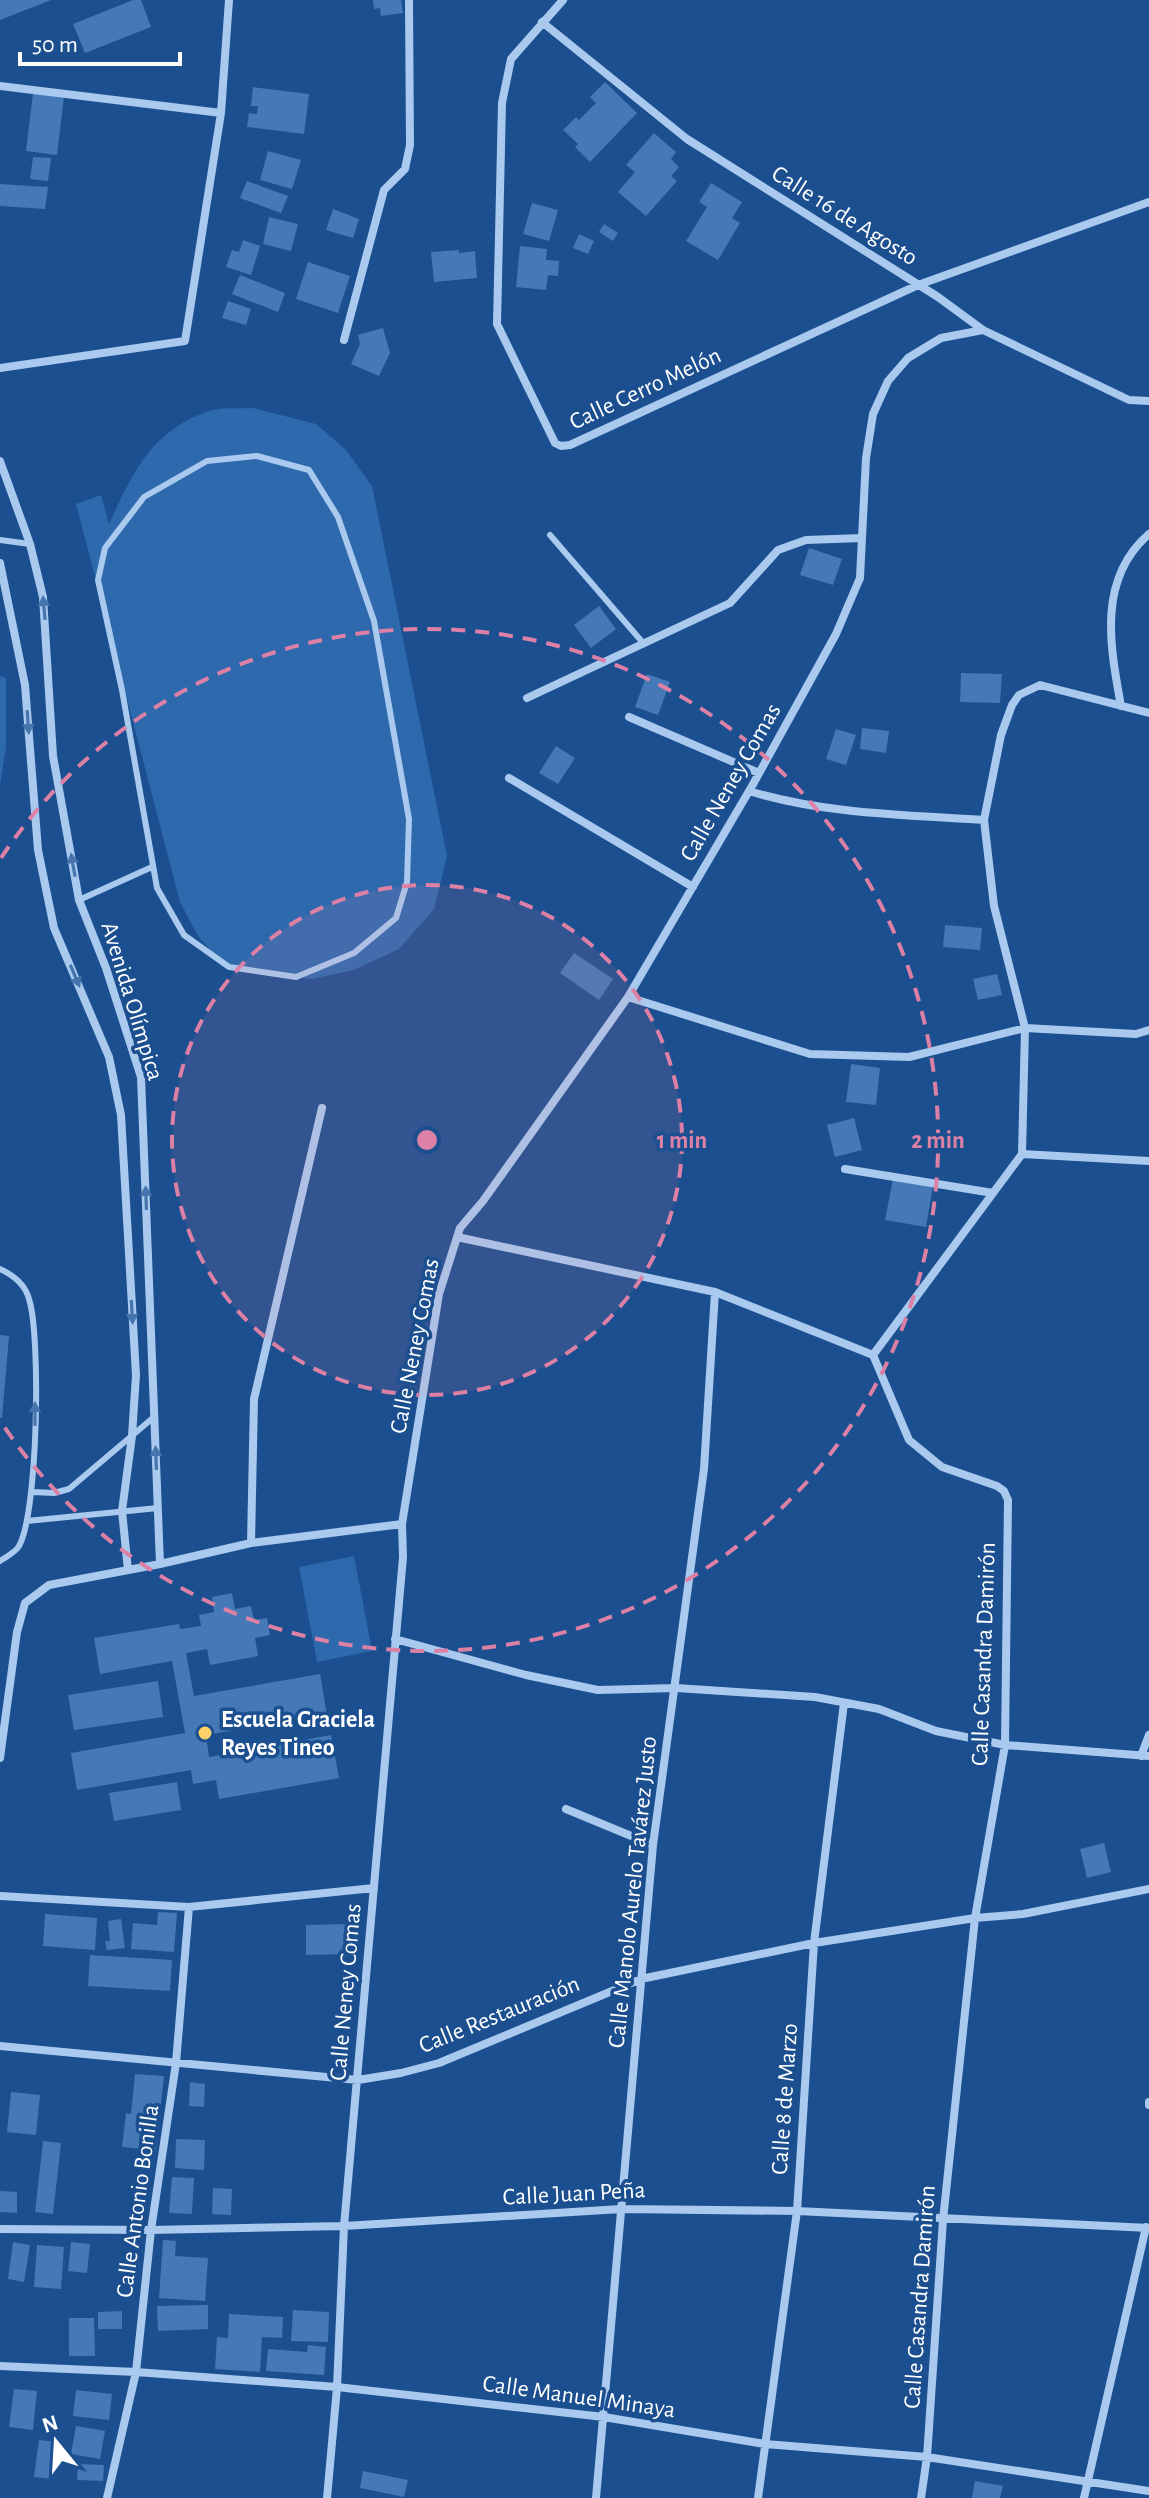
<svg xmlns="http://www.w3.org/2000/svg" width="1149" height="2498" font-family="'Alegreya Sans',sans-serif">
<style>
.green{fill:#2e69ad}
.building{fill:#4478b7}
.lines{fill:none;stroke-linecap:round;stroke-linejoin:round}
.lane{stroke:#a9c9ee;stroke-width:6}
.street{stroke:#a9c9ee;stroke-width:8}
.oneway{fill:#4674ac}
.ring{fill:none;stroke:#dd80a5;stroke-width:4;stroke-dasharray:14 10}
.poi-dot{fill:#ffd166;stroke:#1b4f8f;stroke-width:3}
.labels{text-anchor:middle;stroke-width:7;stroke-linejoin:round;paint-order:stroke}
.street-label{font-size:24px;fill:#fff;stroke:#1b4f8f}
.poi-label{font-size:24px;font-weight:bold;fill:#fff;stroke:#1b4f8f;text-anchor:start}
.centre{fill:#dd80a5;stroke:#1b4f8f;stroke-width:4}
.ring-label{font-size:24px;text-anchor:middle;font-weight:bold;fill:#dd80a5;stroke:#1b4f8f;stroke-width:7;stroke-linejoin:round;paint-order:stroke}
</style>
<rect width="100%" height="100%" fill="#1b4f8f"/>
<path class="green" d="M253,408l63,16 30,26 26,36 75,370 -13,53 -35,40 -45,21 -42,9 -40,-5 -51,-12 -23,-26 -18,-34 -104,-398 25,-9 8,29c24,-52 42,-93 100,-113 13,-4 30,-2 44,-3z
M0,676l6,2v69l-6,38z
M354,1556l18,95 -55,11 -18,-95z"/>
<path class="building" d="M0,0h51l-51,20z
M133,0h8l10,27 -66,26 -12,-29z
M373,0h28l2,13 -22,3 -1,-8 -6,1z
M605,82l32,31 -47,49 -15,-15 3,-3 -15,-14 13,-13 3,3 17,-17 -6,-6z
M253,87l56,7 -5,40 -57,-7 2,-14 8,1 1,-8h-7z
M33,93l31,4 -7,58 -31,-4z
M654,133l22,19 -5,7 8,8 -8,9 6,5 -31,35 -28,-24 17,-20 -9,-7z
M268,151l33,9 -9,29 -32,-9z
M33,157l18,1 -3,23 -18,-2z
M247,181l41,15 -7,17 -41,-15z
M711,183l31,19 -10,16 8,5 -22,37 -32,-19 21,-34 -8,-5z
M0,184l48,3 -3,22 -45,-3z
M532,203l26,7 -9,31 -26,-7z
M333,209l26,10 -6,19 -27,-8z
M269,217l29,7 -7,27 -28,-7z
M604,224l14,9 -5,8 -14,-9z
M579,234l15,7 -6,13 -15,-6z
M243,240l17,6 -9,29 -25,-8 6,-17 7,2z
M520,246l27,3 -1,11 13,1 -1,15 -10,-1 -2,15 -30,-3z
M459,250v3l16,-2 2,27 -43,4 -3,-30z
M308,262l42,14 -12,37 -42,-14z
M240,275l45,18 -7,19 -46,-18z
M228,301l23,8 -5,16 -24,-7z
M383,328l7,25 -11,23 -28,-12 9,-20 -2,-9z
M809,548l33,11 -9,26 -33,-10z
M599,606l17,23 -25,19 -17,-23z
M961,673l41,1 -2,29 -40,-1z
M647,674l23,8 -12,33 -23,-8z
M862,728l27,3 -3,22 -26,-4z
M836,729l20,6 -10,30 -20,-6z
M556,746l19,12 -17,26 -19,-11z
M945,925l37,3 -2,22 -37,-3z
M574,953l39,26 -14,21 -39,-27z
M997,974l5,21 -24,5 -5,-21z
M851,1064l29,4 -4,37 -30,-3z
M854,1118l8,32 -27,7 -8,-32z
M893,1179l40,7 -7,41 -41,-7z
M0,1335l9,1 -7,82h-2z
M232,1593l3,16 16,-3 3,14 13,-2 3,17 -15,3 3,18 -48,9 -3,-16 -21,4 8,43 126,-22 7,41 -121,20 3,22 122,-22 8,43 -120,21 -3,-19 -23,4 -2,-14 -114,20 -6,-37 114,-20 -13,-72 -72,13 -6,-36 85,-14 1,5 21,-3 -2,-11 15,-3 -2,-15z
M158,1681l5,36 -89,13 -6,-35z
M177,1782l4,28 -67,11 -5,-28z
M1104,1843l7,29 -24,6 -7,-29z
M158,1912l19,1 -3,39 -43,-3 2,-26 24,2z
M45,1914l52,4 -2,32 -52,-4z
M121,1919l4,29 -18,2 -2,-9h5l-2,-20z
M350,1924v30l-44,1v-30z
M90,1955l82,5 -2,31 -82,-5z
M135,2074l29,2 -8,74 -34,-3 4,-34 5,1z
M190,2082l15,2 -1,23 -15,-1z
M11,2092l29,3 -4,40 -29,-3z
M176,2139l29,1 -1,30 -29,-2z
M43,2141l18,2 -8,71 -18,-2z
M172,2177l22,1 -2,36 -23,-1z
M213,2188l19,1 -1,26 -19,-1z
M0,2191l17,1v21l-17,-1z
M163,2240l13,1 -1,15 33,2 -3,43 -46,-3z
M13,2242l17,3 -6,37 -16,-3z
M71,2242l19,2 -3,29 -19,-2z
M37,2245l27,2 -3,42 -27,-2z
M208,2305v24l-50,2 -1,-25z
M293,2310l36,2 -1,30 -37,-1z
M122,2311v18h-24v-17z
M229,2314l54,3 -1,21 -20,-1 -2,35 -45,-3 2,-32 11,1z
M69,2318h25l1,38h-26z
M308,2345l18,2 -2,28 -58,-4 2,-22 39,3z
M14,2389l23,2 -4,39 -24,-3z
M76,2390l36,4 -3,26 -36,-4z
M76,2426l29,5 -5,28 -29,-5z
M39,2440l19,2 -5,37 -19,-2z
M78,2464l26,1 -1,16 -26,-1z
M363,2471l45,9 -4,17 -44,-9z
M975,2481l28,5 -3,12h-28z"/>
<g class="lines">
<path class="lane" d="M257,456l52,14 29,47 36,104 35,198 -2,63 -11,36 -42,35 -58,24 -67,-10 -45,-32 -27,-47 -35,-198 -24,-110 7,-32 39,-51 63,-36z
M550,535l94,109
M0,540l30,4
M79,900l73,-33
M0,1269c13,6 25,15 29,30 12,37 9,214 -10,247 -3,6 -13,11 -19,15
M33,1492l21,1 15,-4 85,-72
M27,1521l131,-13"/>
<path class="street" d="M563,0l-52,59 -9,44 -5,221 58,119 6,3 9,-1 348,-160 231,-83
M542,22l145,117 251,158 45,33 146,70 20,1
M0,86l221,27
M344,340l40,-150 21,-21 5,-24 -1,-145
M0,368l185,-27 36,-228 8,-113
M0,461l30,83 13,53 10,159 26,144 27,68 35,109 19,487
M0,563l25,122 13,165 16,78 55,129 12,58 15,260 -4,61 -10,75 6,59
M527,698l203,-95 48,-53 28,-10 56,-2
M1121,706c-11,-60 -24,-127 28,-172
M629,717l130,56
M509,778l184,109
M749,791c75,23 157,24 235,29
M628,997l182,57 99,3 116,-29 111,6 13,-4
M1022,1154l127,7
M845,1169l148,24
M457,1237l258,55 158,63 36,85 33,27 55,19 7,5 4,9 -3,245 -30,173 -32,302 -16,237 -6,41
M873,1355l149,-201 3,-126 -31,-122 -10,-86 17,-85 11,-30 7,-10 21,-10 109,28
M251,1543l3,-144 68,-291
M395,1639l131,36 72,15 78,-2 139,9 64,12 57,22 69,14 144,11
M1141,1756l8,-21
M0,1758l17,-126 8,-29 24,-18 111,-21 91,-21 151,-19
M566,1809l87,36
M0,1896l189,11 185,-19
M0,2046l358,34 43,-7 38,-10 202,-84 173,-36 161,-25 48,-4 126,-25
M1149,2105v-3
M0,2229l151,1 193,-4 277,-17 176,2 352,17
M0,2366l136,6 201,15 267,30 161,27 162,13 222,34
M107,2498l29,-126 15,-142 25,-167 13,-156
M327,2498l10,-111 7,-161 59,-669 -1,-33 37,-230 21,-66 23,-27 145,-204 124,-211 84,-152 24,-56 6,-120 7,-44 15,-33 20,-23 33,-20 42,-8
M596,2498l57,-653 51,-376 11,-177
M758,2498l39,-287 17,-268 30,-240
M1084,2498l62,-271"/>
</g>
<defs><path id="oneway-solid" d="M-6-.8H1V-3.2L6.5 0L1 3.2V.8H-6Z" transform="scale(2)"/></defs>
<g class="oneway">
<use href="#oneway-solid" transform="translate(44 608) rotate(-95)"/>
<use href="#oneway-solid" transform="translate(28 722) rotate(86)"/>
<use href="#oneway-solid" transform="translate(73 865) rotate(-100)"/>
<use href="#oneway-solid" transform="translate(75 976) rotate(67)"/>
<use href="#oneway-solid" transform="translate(146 1198) rotate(-92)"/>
<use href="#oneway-solid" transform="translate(132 1312) rotate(87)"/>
<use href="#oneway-solid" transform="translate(35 1414) rotate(-90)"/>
<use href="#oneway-solid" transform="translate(156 1458) rotate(-92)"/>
</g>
<circle cx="427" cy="1140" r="255" fill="#dd80a5" fill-opacity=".12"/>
<g class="ring">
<circle cx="427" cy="1140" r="255"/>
<path d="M1 858A511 511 0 1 1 1 1422"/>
</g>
<circle class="poi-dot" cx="205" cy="1733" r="8"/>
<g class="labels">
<g class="street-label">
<text transform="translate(845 215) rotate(32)" y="8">Calle 16 de Agosto</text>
<text transform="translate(645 388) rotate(-25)" y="8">Calle Cerro Melón</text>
<text transform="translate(730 782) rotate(-60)" y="8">Calle Neney Comas</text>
<text transform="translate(133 1001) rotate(73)" y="8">Avenida Olímpica</text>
<text transform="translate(414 1346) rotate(-79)" y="8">Calle Neney Comas</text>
<text transform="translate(983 1654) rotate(-88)" y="8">Calle Casandra Damirón</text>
<text transform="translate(632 1892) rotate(-84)" y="8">Calle Manolo Aurelo Tavárez Justo</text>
<text transform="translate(345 1992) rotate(-85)" y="8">Calle Neney Comas</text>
<text transform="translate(499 2014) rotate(-22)" y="8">Calle Restauración</text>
<text transform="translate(784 2099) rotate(-86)" y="8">Calle 8 de Marzo</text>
<text transform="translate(574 2193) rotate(-3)" y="8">Calle Juan Peña</text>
<text transform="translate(137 2201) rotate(-82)" y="8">Calle Antonio Bonilla</text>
<text transform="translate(919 2297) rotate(-86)" y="8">Calle Casandra Damirón</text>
<text transform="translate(579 2396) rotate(8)" y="8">Calle Manuel Minaya</text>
</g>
<g class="poi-label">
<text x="221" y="1727">Escuela Graciela<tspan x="221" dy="28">Reyes Tineo</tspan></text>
</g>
</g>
<circle cx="427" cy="1140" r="12" class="centre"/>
<g class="ring-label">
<text x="682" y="1148">1 min</text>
<text x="938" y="1148">2 min</text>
</g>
<g transform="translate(56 2442) rotate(342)" stroke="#1b4f8f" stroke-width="6" paint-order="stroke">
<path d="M0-6L14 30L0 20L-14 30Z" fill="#ffffff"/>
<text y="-12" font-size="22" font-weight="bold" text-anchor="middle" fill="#ffffff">N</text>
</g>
<path d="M20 52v12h160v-12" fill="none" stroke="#ffffff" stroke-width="4"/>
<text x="32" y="52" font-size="24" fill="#ffffff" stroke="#1b4f8f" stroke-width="6" paint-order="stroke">50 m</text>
</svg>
